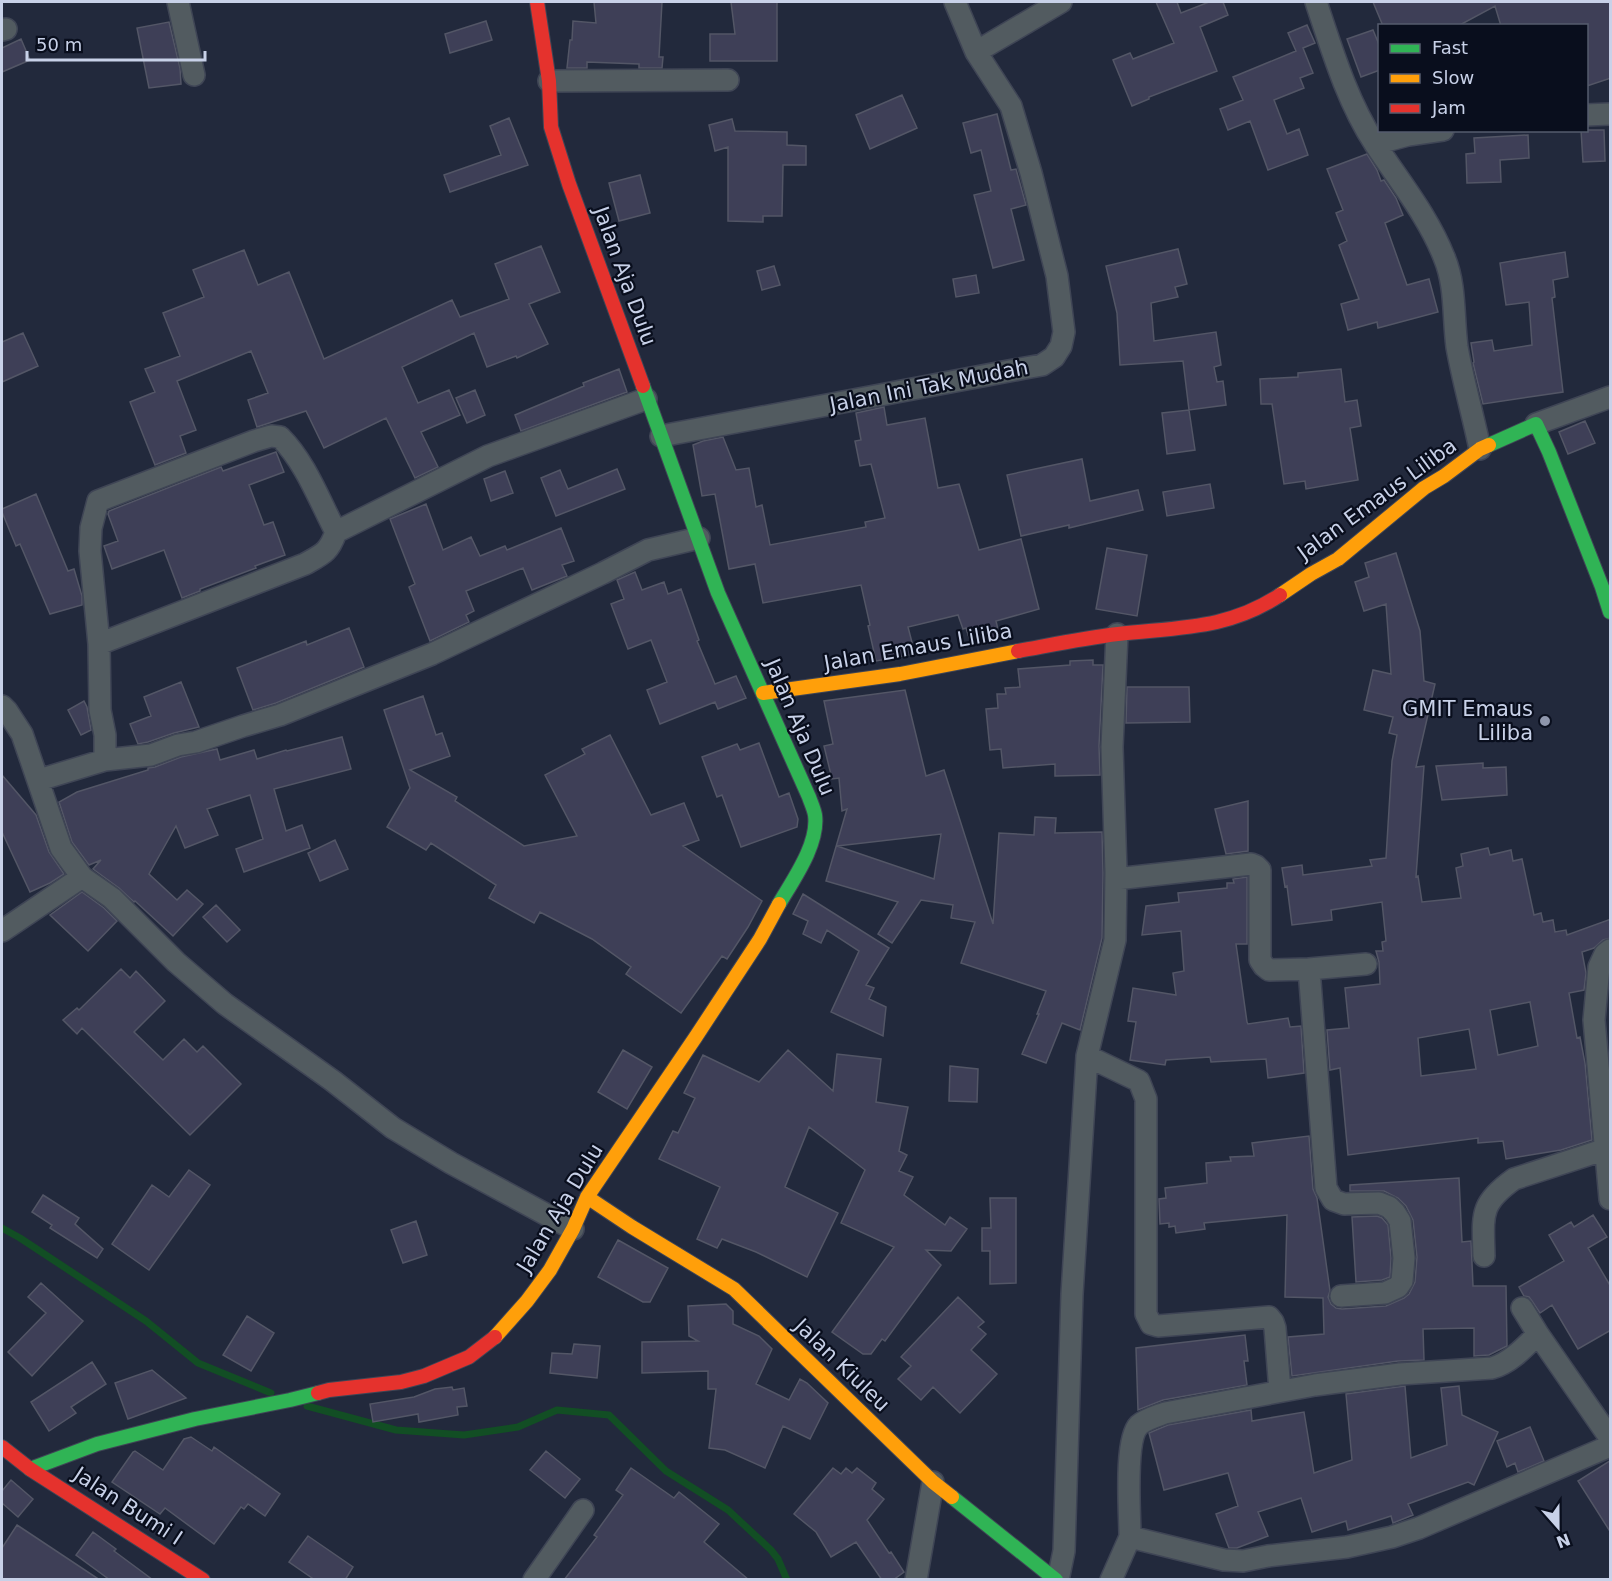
<svg xmlns="http://www.w3.org/2000/svg" width="1612" height="1581" font-family="'DejaVu Sans',sans-serif">
<style>
.lines{fill:none;stroke-linecap:round;stroke-linejoin:round}
.stream{stroke:#124e24;stroke-width:7}
.building{fill:#3e3f57;stroke:#535666;stroke-width:1.5;fill-rule:evenodd}
.street-casing{stroke:#3f4555;stroke-width:24}
.fast-casing{stroke:#3f4555;stroke-width:16}
.slow-casing{stroke:#3f4555;stroke-width:16}
.jam-casing{stroke:#3f4555;stroke-width:16}
.street{stroke:#525b60;stroke-width:21}
.fast{stroke:#30b455;stroke-width:14}
.slow{stroke:#ff9f0a;stroke-width:14}
.jam{stroke:#e5322d;stroke-width:14}
.poi-dot{fill:#8e96ac;stroke:#090e1d;stroke-width:2}
.labels{text-anchor:middle;stroke-width:4.5;stroke-linejoin:round;paint-order:stroke}
.street-label{font-size:21px;fill:#c8d1e8;stroke:#090e1d}
.poi-label{font-size:21px;fill:#c8d1e8;stroke:#090e1d;text-anchor:end}
</style>
<rect width="100%" height="100%" fill="#22293c"/>
<g class="lines">
<path class="stream" d="M2,1228l18,10 126,83 52,42 73,30
M307,1406l89,24 68,5 54,-8 39,-17 52,5 57,56 62,39 43,40 7,9 9,21"/>
</g>
<path class="building" d="M594,2h68l-3,55h4l-1,11h-23v-4l-52,-2v6h-20l3,-28h2l1,-19 23,2z
M731,2h46v59h-67v-27h25z
M1156,2h21l4,11 28,-11h14l5,13 -28,12 17,44 -68,26v2l-17,7 -19,-46 17,-7 3,6 41,-16z
M1373,2h238v76l-24,8v-60h-86l-6,-20 -37,20h-75z
M486,21l6,19 -42,13 -5,-19z
M169,22l11,46 1,16 -32,4 -12,-60z
M1307,25l8,18 -12,5 10,25 -13,5 4,10 -30,12 13,34 12,-5 9,26 -40,15 -18,-49 -22,9 -8,-21 23,-9 -10,-23 63,-26 -8,-18z
M1373,30l7,17v23l-19,7 -14,-38z
M21,39l9,21 -28,12v-24z
M902,95l15,33 -47,21 -14,-34z
M997,114l14,56 5,-1 10,36 -15,4 13,51 -31,8 -19,-73 17,-4 -10,-41 -10,3 -8,-30z
M509,118l19,47 -78,27 -6,-17 57,-20 -11,-29z
M732,119l3,12 52,1v13l19,1v19h-23l-1,51h-19v6l-35,-1v-74l-13,4 -6,-26z
M1581,130h23l1,31 -22,1z
M1528,135l1,23 -29,2 1,22 -34,1 -1,-29 9,-1 -1,-15z
M1367,154l10,16 4,11 3,-1 12,18 7,17 -18,8 22,62 22,-6 9,33 -60,16 -1,-6 -29,8 -7,-26 18,-5 -20,-54 8,-4 -11,-28 7,-3 -16,-41z
M640,175l10,38 -31,8 -10,-38z
M541,246l19,46 -31,12 19,40 -31,14 -1,-2 -29,11 -13,-34 -72,34 16,36 31,-13 11,25 -39,17 17,35 -23,11 -29,-60 -62,30 -18,-37 -49,16 -9,-27 20,-7 -17,-42 -74,30 19,49 -16,6 6,17 -31,12 -25,-63 25,-10 -10,-23 35,-13 -17,-43 41,-16 -11,-27 51,-20 14,35 31,-13 35,87 128,-59 8,17 49,-18 -14,-35z
M1178,249l9,35 -12,3 3,10 -27,6 3,38 62,-9 5,33 -7,2 3,15 6,-1 3,24 -37,5 -6,-49 -63,4 -3,-52 -11,-47z
M1565,252l3,25 -15,3 2,17 -3,1 11,94 -80,12 -10,-41 1,-1 -3,-19 21,-3 2,11 38,-6 -3,-43 -23,3 -6,-42z
M774,266l6,19 -18,5 -5,-19z
M976,275l3,18 -23,4 -3,-18z
M23,333l15,33 -36,16v-40z
M619,369l8,23 -106,39 -6,-16 69,-29 -1,-3z
M1341,369l4,33 12,-2 4,26 -11,2 8,52 -52,9 -1,-8 -21,3 -12,-80h-11l-1,-25 38,-2v-4z
M475,390l10,25 -18,8 -11,-25z
M884,407l3,18 38,-7 13,70 21,-4 20,66 42,-11 18,70 -43,12 4,17 -29,6 -5,-16 -3,1 -5,-14 -50,12 7,27 -39,7 -8,-35 2,-1 -9,-40 -98,18 -8,-39 -26,5 -14,-75 -13,2 -9,-51 10,-4 20,-4 13,33 13,-2 7,39 6,-2 8,40 96,-18 -1,-5 20,-4 -14,-54 -11,2 -5,-25 6,-1 -5,-27z
M1189,410l6,40 -28,4 -5,-41z
M1585,421l10,22 -27,11 -9,-22z
M276,452l8,20 -35,13 15,40 9,-3 12,33 -30,11 1,2 -56,21v2l-18,7 -18,-48 -52,19 -8,-23 14,-5 -10,-27 1,-3 112,-44 2,4z
M1082,459l8,42 48,-11 5,20 -74,18v-3l-48,11 -14,-61z
M617,469l8,20 -69,27 -15,-38 19,-8 8,19z
M505,471l8,22 -22,8 -7,-22z
M1210,484l4,24 -47,8 -4,-24z
M36,494l32,77 6,-2 8,27v9l-32,9 -30,-70 -4,2 -14,-34v-3z
M426,504l17,46 28,-13 9,19 25,-10 2,4 54,-22 13,33 -12,4 5,11 -35,14 -9,-22 -57,23 8,20 -8,4 3,7 -39,19 -21,-54 6,-3 -25,-65z
M1107,548l40,7 -10,61 -41,-7z
M1396,553l24,78 4,50 11,3 -19,83 8,-1 -8,111 2,-1 4,26 39,-4 -5,-30 7,-2 -2,-12 27,-6 2,7 21,-5 2,11 9,-2 12,56 7,-2 2,9 10,-2 2,12 11,-2 1,5 44,-16v19l-8,2 -9,8 -12,4 4,21 -2,17 -15,3 8,45 3,-1 5,26 7,77 -31,10 -55,9 -3,-18 -25,2v-5l-130,17 -8,-87 -10,2 -3,-40 22,-2 -4,-40 35,-4 -1,-22 -3,-11h7l-1,-9 4,-1 -4,-39 -51,8 1,10 -40,5 -5,-39 -2,1 -3,-19 20,-3 1,10 69,-9 -2,-6 16,-2 6,-97 5,-26 -8,-2 4,-16 -29,-7 9,-40 18,4 -5,-70 -22,7 -9,-29 14,-5 -4,-14zM1530,1002l8,44 -40,9 -8,-45zM1469,1029l7,40 -55,7 -3,-38z
M635,572l7,18 22,-8 4,12 13,-5 18,51 -2,1 18,43 21,-8 10,22 -28,11 -3,-7 -55,22 -13,-34 20,-8 -16,-42 -23,9 -17,-45 13,-5 -7,-19z
M349,628l15,39 -88,36 -23,7 -16,-42 69,-27 1,4z
M1093,660v5h10l-4,81 1,29 -45,1v-12l-52,4 -2,-19 -11,1 -4,-41 12,-1 -1,-14h9l-1,-6 15,-1 -2,-18 52,-4v-4z
M181,682l18,45 -25,6 -26,9 -10,2 -8,-20 21,-8 -7,-19z
M1127,687h62l1,35 -64,1z
M905,690l21,86 18,-6 49,154 6,-91 35,2 1,-18 21,1 -1,15 47,-1 1,42 -1,64 -22,92 -18,-7 -16,40 -24,-9 17,-40h-2l9,-23 -85,-28 14,-41 -24,-4 2,-13 -32,-5 -29,43 -14,-9 20,-32 -72,-21 21,-72 -5,2 -3,-33 -7,1 -8,-33 9,-2 -9,-43zM941,834l-7,45 -97,-33z
M423,696l13,39 6,-2 8,23 -40,14 47,27 -2,4 69,45 53,-10 -32,-61 40,-21 -3,-5 28,-14 41,80 33,-12 15,37 -16,6 79,55 -14,26 -21,32 -5,-3 -41,57 -55,-39 5,-7 -39,-28 -52,-27 -6,11 -45,-25 7,-13 -65,-42 -5,7 -39,-23 23,-39 -26,-78z
M84,701l3,6 4,23 -10,5 -13,-25z
M342,737l9,32 -77,20 12,42 16,-6 8,23 -66,24 -8,-23 27,-10 -13,-44 -43,14 11,26 -33,13 -9,-22 -27,48 28,26 10,-10 16,14 -30,32 -38,-35 -1,1 -15,-14 -26,-19 8,-9 -12,5 -17,-23 -13,-40 18,-10 71,-22v-2l7,-1 26,-10 36,-8 3,11 34,-10 3,9 29,-9 1,1z
M759,743l20,54 10,-4 9,26 -1,8 -56,20 -19,-52 -5,2 -15,-40 35,-13 3,6z
M1483,763v5l23,-1 1,28 -65,5 -6,-34z
M2,775l34,40 13,37 15,22 -14,9 -20,9 -28,-60z
M1248,801v50l-22,3 -11,-45z
M335,840l13,29 -28,12 -12,-28z
M1247,877v67h-11l11,78 1,2 40,-6 2,9 11,-1 3,47 -36,5 -2,-19 -55,3 -1,-5 -44,3 -1,5 -35,-5 6,-38 -8,-1 5,-33 43,7 -3,-22 11,-2 -3,-40 -39,4 4,-29 33,-4 -1,-9 49,-5v-5h7l-1,-4z
M82,892l22,16 13,13 -29,30 -38,-36z
M803,894l86,54 -23,37 8,3 -5,11 17,8 -3,29 -52,-24 28,-61 -32,-21 -6,13 -18,-9 5,-13 -15,-7z
M216,905l24,25 -13,12 -24,-25z
M121,969l9,9 6,-7 29,30 -31,31 29,28 21,-21 13,13 6,-6 38,38 -51,51 -108,-107 -5,6 -14,-14 14,-12 2,2z
M623,1050l29,17 -25,42 -29,-17z
M788,1050l45,41 4,-37 44,5 -5,43 32,5 -9,44 8,4 -8,16 14,6 -9,18 41,30 5,-8 17,12 -16,22 -25,-1 15,15 -56,76 -3,-2 -11,15h-8l-31,-22 62,-85 -53,-24 24,-53 -56,-43 -24,60 53,26 -31,64 -51,-25 -34,-13 -5,9 -20,-9 23,-52 -61,-28 14,-28 5,2 17,-35 -11,-5 19,-38 56,27z
M950,1066l28,3 -1,33 -28,-1z
M1309,1136l4,53 4,9 13,93 -2,6 3,7 5,4 6,1 44,-3 18,-8 5,-4 6,-12 2,-25 -4,-37 -7,-14 -8,-8 -14,-7h-34v-6l109,-7 3,64 9,-1 2,45h33l1,60 -18,9 -15,1v-28l-51,1 1,31 -26,1 -106,15 -4,-39 36,-3 -1,-36 -38,-1 2,-82 -83,8 1,6 -29,4 -1,-7 -6,1v-4l-9,1 -1,-25 7,-1 -1,-10 42,-5 -1,-20 25,-2 -1,-4 24,-1 -2,-13z
M189,1170l21,15 -61,85 -37,-26 40,-59 17,12z
M43,1195l36,23 -4,6 28,25 -6,9 -47,-30 2,-3 -20,-13z
M990,1198h26v85l-26,1v-33h-8v-23h9z
M1593,1215l14,22 -19,11 23,39v43l-33,19 -26,-44 -12,8 -8,-12 -3,-4 -5,-1 -5,-9 45,-26 -15,-26 22,-13 3,5z
M1377,1216l5,2 6,7 3,33 -1,19 -8,3 -26,2 -4,-65z
M416,1221l11,34 -24,8 -12,-33z
M618,1240l50,28 -18,34h-7l-45,-25z
M41,1283l42,38 -51,55 -24,-24 38,-39 -18,-16z
M958,1297l26,25 -6,5 8,7 -15,16 26,24 -37,39 -27,-26 -12,13 -23,-21 13,-13 -10,-9z
M726,1304l7,7v13l26,12 13,13 -16,35 33,16 11,-21 7,4 21,20 -18,36 -27,-13 -18,42 -40,-18 -16,-2 7,-59h-8v-18l-66,2v-31l56,-1 -9,-5 -1,-30z
M247,1316l27,17 -23,38 -28,-16z
M1245,1335l3,26h-4l3,24 -84,15 -25,10 -2,-62z
M574,1344l26,2 -3,32 -47,-5 2,-20 20,1z
M92,1362l14,22 -35,23 5,6 -27,18 -18,-29z
M152,1370l34,28 -58,21 -13,-36z
M1405,1386l6,72 36,-13 -6,-57 18,-2 3,29 36,17 -24,53 -6,-3 -60,22 5,11 -20,8 -2,-7 -43,14 -2,-9 -34,11 -11,-34 -43,14 10,24 -31,12h-8l-13,-34 22,-8 -10,-33 -64,17 -15,-57 7,-3 12,-5 83,-15 1,11 52,-9 10,61 38,-13 -6,-66z
M452,1387l1,3 11,-2 3,18 -10,1 1,8 -39,7 -1,-8 -45,8 -3,-18 44,-7 21,-8z
M1530,1427l14,34 -26,11 -3,-9 -8,4 -10,-26z
M191,1437l21,14 2,-4 66,47 -15,22 -17,-12 -4,5 -3,-2 -27,37 -49,-36 -5,6 -48,-32 21,-30 2,-1 28,19 21,-31z
M546,1451l34,28 -15,19 -35,-28z
M1611,1460v73l-33,-52z
M631,1468l43,30 5,-6 40,32 -15,18 45,38h-185l33,-43 -3,-2 29,-40 -7,-5z
M833,1468l8,6 5,-6 6,5 5,-5 19,15 -4,6 12,10 -17,21 22,33 2,-1 13,20 -11,8h-11l-26,-38 -25,15 -15,-25 -22,-18z
M11,1480l22,19 -15,18 -16,-14v-12z
M17,1525l83,55h-98v-32z
M93,1532l23,17 -2,2 39,29h-43l-34,-25z
M308,1536l45,31 -8,13h-30l-26,-18z"/>
<g class="lines">
<g class="street-casing">
<path id="street" d="M178,2l16,73
M955,2l21,50 85,-50
M1316,2c16,48 31,99 59,142 24,37 53,72 69,113 12,28 9,60 13,90 6,34 16,68 23,102
M2,30l4,-1
M549,81l179,-1
M1586,115l24,-1
M1375,144l33,-9 35,-5
M1536,424l74,-27
M661,436l364,-68 17,-3 12,-8 7,-11 3,-14 -7,-56 -26,-103 -20,-67 -35,-54
M99,644l206,-80c18,-10 24,-12 31,-32l152,-76 158,-57
M2,706l5,5 15,23 39,114 21,29 30,21 64,64 49,42 108,77 60,47 58,35 122,66
M105,760v-25l-5,-25 -1,-66 -9,-93 1,-23 7,-27 156,-60 17,-5 9,1c26,26 39,63 56,95
M39,780l66,-20 46,-5 27,-10 18,-3 47,-16 37,-11 152,-61 171,-81 45,-23 51,-12
M1116,879l135,-15 5,2 4,4v90l4,6 5,4 40,-1 17,219 7,12 11,4 35,-1 10,4 6,6 5,8 4,37 -2,23 -4,6 -13,6 -44,3
M2,931l80,-54
M1610,950l-5,4 -6,13 -5,53 16,179
M1309,969l57,-5
M1087,1056l52,25 7,18v215l5,10 7,2 111,-9 4,5 2,6 5,63
M1484,1256c-1,-41 -5,-52 30,-77l92,-30
M1522,1308l16,26
M1130,1537c0,-23 -6,-97 9,-112 7,-6 18,-9 26,-12l150,-28 85,-11 92,-6c18,-5 33,-21 46,-34l72,104
M534,1580l49,-70
M916,1580l17,-98
M1058,1580l6,-29 8,-257 15,-238 28,-116 1,-68 -4,-125 5,-113
M1111,1580l19,-43 94,23 19,1 25,-5 79,-9 45,-10 27,-9 191,-82"/>
</g>
<g class="fast-casing">
<path id="fast" d="M643,386l75,207 91,204c2,6 5,12 6,18 4,29 -22,65 -36,89
M1489,445l47,-21 13,28 53,135 8,25
M30,1469l67,-25 98,-25 95,-19 28,-7
M952,1497l104,83"/>
</g>
<g class="slow-casing">
<path id="slow" d="M1280,595l31,-21 27,-15 86,-71 20,-12 36,-27 9,-4
M763,693l137,-19 118,-23
M587,1197l45,30 102,62 199,193 19,15
M495,1337l32,-36 23,-31 23,-41 14,-32 108,-159 65,-99 19,-35"/>
</g>
<g class="jam-casing">
<path id="jam" d="M537,2l12,79 2,46 18,57 74,202
M1018,651c33,-6 66,-13 100,-17 60,-7 109,-4 162,-39
M318,1393l11,-3 72,-8 23,-6 45,-19 26,-20
M2,1447l28,22 173,111"/>
</g>
<use href="#street" class="street"/>
<use href="#fast" class="fast"/>
<use href="#slow" class="slow"/>
<use href="#jam" class="jam"/>
</g>
<circle class="poi-dot" cx="1545" cy="721" r="6"/>
<g class="labels">
<g class="street-label">
<text transform="translate(625 276) rotate(70)" y="7">Jalan Aja Dulu</text>
<text transform="translate(929 386) rotate(-11)" y="7">Jalan Ini Tak Mudah</text>
<text transform="translate(1377 499) rotate(-36)" y="7">Jalan Emaus Liliba</text>
<text transform="translate(918 647) rotate(-10)" y="7">Jalan Emaus Liliba</text>
<text transform="translate(800 727) rotate(67)" y="7">Jalan Aja Dulu</text>
<text transform="translate(560 1208) rotate(-59)" y="7">Jalan Aja Dulu</text>
<text transform="translate(842 1365) rotate(44)" y="7">Jalan Kiuleu</text>
<text transform="translate(128 1506) rotate(33)" y="7">Jalan Bumi I</text>
</g>
<g class="poi-label">
<text x="1533" y="716">GMIT Emaus<tspan x="1533" dy="24">Liliba</tspan></text>
</g>
</g>
<rect width="1612" height="1581" fill="none" stroke="#c8d1e8" stroke-width="6"/>
<rect x="1378" y="24" width="210" height="108" fill="#090e1d" stroke="#555c6e" stroke-width="1.5"/>
<rect x="1390" y="44" width="30" height="9" fill="#30b455" stroke="#555c6e" stroke-width="1.5"/>
<text x="1432" y="54" font-size="18" fill="#c8d1e8">Fast</text>
<rect x="1390" y="74" width="30" height="9" fill="#ff9f0a" stroke="#555c6e" stroke-width="1.5"/>
<text x="1432" y="84" font-size="18" fill="#c8d1e8">Slow</text>
<rect x="1390" y="104" width="30" height="9" fill="#e5322d" stroke="#555c6e" stroke-width="1.5"/>
<text x="1432" y="114" font-size="18" fill="#c8d1e8">Jam</text>
<g transform="translate(1558 1527) rotate(159)" stroke="#090e1d" stroke-width="4.5" paint-order="stroke">
<path d="M0-4.5L10 22L0 15L-10 22Z" fill="#c8d1e8"/>
<text y="-9" font-size="16" font-weight="bold" text-anchor="middle" fill="#c8d1e8">N</text>
</g>
<path d="M27 51v9h178v-9" fill="none" stroke="#c8d1e8" stroke-width="3"/>
<text x="36" y="51" font-size="18" fill="#c8d1e8" stroke="#090e1d" stroke-width="4.5" paint-order="stroke">50 m</text>
</svg>
